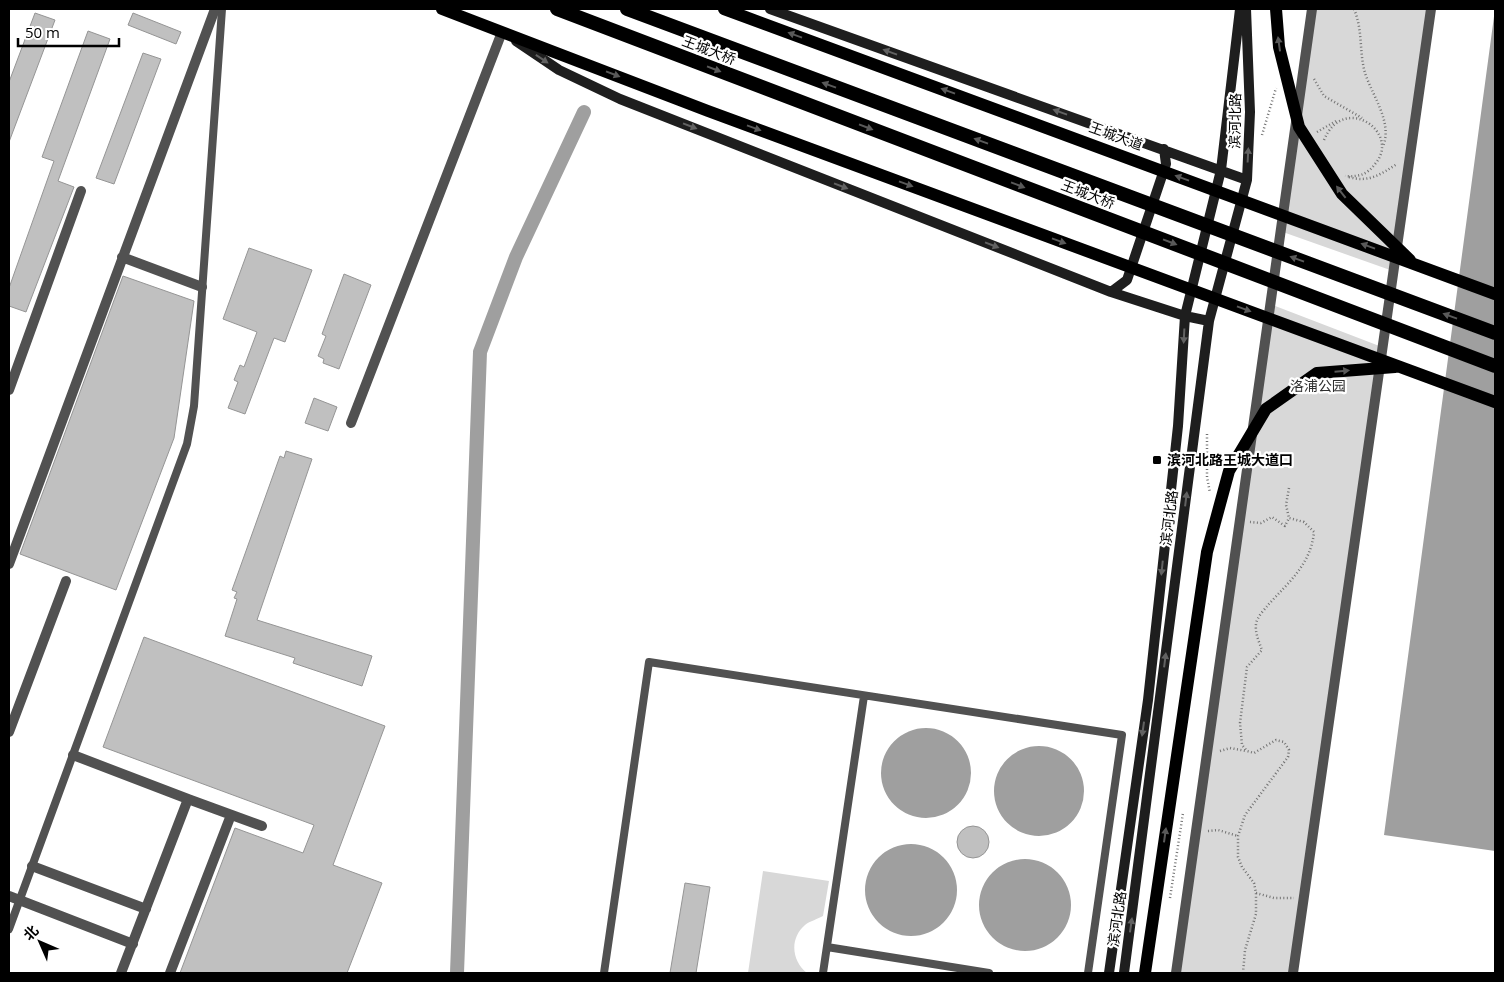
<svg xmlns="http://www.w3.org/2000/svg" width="1504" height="982" font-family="'Open Sans','Noto Sans SC',sans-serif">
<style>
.green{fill:#d8d8d8}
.water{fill:#9f9f9f}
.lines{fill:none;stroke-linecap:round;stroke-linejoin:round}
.canal{stroke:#9f9f9f;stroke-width:14}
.building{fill:#c0c0c0;stroke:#959595}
.path{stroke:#737373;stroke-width:2.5;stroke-dasharray:1 2.5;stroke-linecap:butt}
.service{stroke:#515151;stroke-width:8}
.pedestrian{stroke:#515151;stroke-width:10}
.minor{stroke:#515151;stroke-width:10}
.secondary{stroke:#1e1e1e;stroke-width:10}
.primary{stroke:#000;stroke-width:12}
.trunk{stroke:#000;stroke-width:14}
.oneway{fill:#595959}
.oneway2{fill:#626262}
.poi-dot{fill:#000;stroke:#fff;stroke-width:2}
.labels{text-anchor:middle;stroke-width:4.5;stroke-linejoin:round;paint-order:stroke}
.street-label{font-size:14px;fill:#000;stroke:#fff}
.park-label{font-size:14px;fill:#2f2f2f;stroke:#fff}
.poi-label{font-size:14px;font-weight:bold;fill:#000;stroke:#fff;text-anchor:start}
</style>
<rect width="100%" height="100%" fill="#fff"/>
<path class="green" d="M1312,9h119l-38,262 -113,-40z
M1270,304l112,43 -89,626h-117z
M763,871l66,10 -6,35c-5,3 -13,5 -18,9 -16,14 -13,36 2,48h-59z"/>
<path class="water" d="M1495,9v842l-111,-16z
M881 773a45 45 0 1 1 90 0a45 45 0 1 1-90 0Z
M994 791a45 45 0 1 1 90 0a45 45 0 1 1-90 0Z
M865 890a46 46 0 1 1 92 0a46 46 0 1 1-92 0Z
M979 905a46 46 0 1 1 92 0a46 46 0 1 1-92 0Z"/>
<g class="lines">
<path class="canal" d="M457,973l23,-621 36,-95 68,-145"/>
</g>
<path class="building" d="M35,13l20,7 -46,122v-60z
M133,13l48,19 -5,12 -48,-19z
M88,31l22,8 -52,142 16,6 -48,125 -17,-6v-18l45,-127 -12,-4z
M143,53l18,6 -47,125 -18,-6z
M249,248l63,22 -27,72 -11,-4 -29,76 -17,-6 10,-26 -4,-2 6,-15 4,2 13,-35 -34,-13z
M344,274l27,11 -32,84 -16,-6 1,-4 -6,-3 8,-20 -4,-2z
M123,276l71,25 -20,137 -58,152 -96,-36z
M314,398l23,9 -9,24 -23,-8z
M286,451l26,8 -55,161 115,36 -10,30 -69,-23 2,-5 -70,-22 12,-37 -3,-1 3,-6 -5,-2 48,-134 4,2z
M144,637l241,89 -52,139 49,18 -35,90h-167l55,-145 68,25 11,-28 -211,-78z
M957 842a16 16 0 1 1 32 0a16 16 0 1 1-32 0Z
M685,883l25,4 -14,86h-26z"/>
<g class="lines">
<path class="path" d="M1354,9c9,21 5,43 11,64 7,22 28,50 18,73
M1314,79l10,17 38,22
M1317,132l19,-11
M1262,135l14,-47
M1324,140c20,-48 78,-7 51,24 -8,11 -17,13 -30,12
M1349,177c20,6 32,-3 48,-13
M1207,434v43l3,16
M1289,488l-3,17 3,13
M1220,751l10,-3 16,3
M1208,831l10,-1 20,6
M1256,893l18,5h20
M1170,898l13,-85
M1243,973l2,-23 11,-36v-21l-2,-10 -12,-16 -4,-10v-21l7,-21 43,-58 1,-7 -5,-8 -8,-2 -22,13 -7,-2 -5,-6 -2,-22 7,-56 15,-17c-3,-8 -7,-17 -6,-26 1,-7 8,-14 12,-19 21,-23 43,-41 46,-73l-10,-10 -15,-4 -4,8 -13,-9 -11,6 -11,-1"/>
<path class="service" d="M9,929l178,-485 7,-38 28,-397
M827,947l162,26
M604,973l45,-311 473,73 -34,238
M823,973l41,-277"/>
<path class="pedestrian" d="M1176,973l136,-964
M1293,973l138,-964"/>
<path class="minor" d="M122,257l80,30
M9,390l72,-199
M351,423l151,-391
M9,564l206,-555
M9,732l57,-151
M73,755l115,44 -67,174
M188,799l74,27
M32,866l114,43
M9,896l124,48
M170,973l61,-158"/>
<path class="secondary" d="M770,9l477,171
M516,41l43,29 61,29 491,193 74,24 24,5
M1111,292l16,-12 39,-116 -2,-15
M1109,973l39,-273 30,-274 7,-110 36,-146 19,-161
M1124,973l85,-652 38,-141 3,-68 -4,-103"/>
<path class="primary" d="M442,9l266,102 787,291
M724,9l771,285
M1276,9l3,38 20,80 43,67 68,66
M1145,973l62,-421 22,-81 37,-62 51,-36 78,-6"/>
<path class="trunk" d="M557,9l938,357
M627,9l868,324"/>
</g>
<defs><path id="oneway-solid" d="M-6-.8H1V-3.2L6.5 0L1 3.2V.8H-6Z" transform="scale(1.25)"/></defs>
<g class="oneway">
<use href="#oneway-solid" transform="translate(795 35) rotate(-160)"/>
<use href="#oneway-solid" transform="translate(1279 44) rotate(-98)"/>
<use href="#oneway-solid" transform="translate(714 69) rotate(21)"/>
<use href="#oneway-solid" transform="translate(613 74) rotate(21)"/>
<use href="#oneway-solid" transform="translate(829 85) rotate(-160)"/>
<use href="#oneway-solid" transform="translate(948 91) rotate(-160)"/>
<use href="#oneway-solid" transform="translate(866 127) rotate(21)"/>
<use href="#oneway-solid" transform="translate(754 128) rotate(20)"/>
<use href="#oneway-solid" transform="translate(981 141) rotate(-160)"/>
<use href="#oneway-solid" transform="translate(1182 178) rotate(-160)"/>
<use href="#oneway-solid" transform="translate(906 184) rotate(20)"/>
<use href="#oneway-solid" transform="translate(1018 185) rotate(21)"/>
<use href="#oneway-solid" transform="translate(1341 192) rotate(-128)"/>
<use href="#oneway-solid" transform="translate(1059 241) rotate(20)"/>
<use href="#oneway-solid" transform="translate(1170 242) rotate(21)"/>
<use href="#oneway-solid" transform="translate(1368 246) rotate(-160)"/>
<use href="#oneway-solid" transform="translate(1297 259) rotate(-160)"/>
<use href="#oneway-solid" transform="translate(1244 309) rotate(20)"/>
<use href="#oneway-solid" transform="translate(1450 316) rotate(-160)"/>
<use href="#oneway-solid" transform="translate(1342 371) rotate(-5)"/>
<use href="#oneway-solid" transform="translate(1165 835) rotate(-82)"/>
</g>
<g class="oneway2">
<use href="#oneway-solid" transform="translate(890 52) rotate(-160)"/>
<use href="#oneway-solid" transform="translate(542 59) rotate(34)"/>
<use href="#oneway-solid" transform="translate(1060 112) rotate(-160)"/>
<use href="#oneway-solid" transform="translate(690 126) rotate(21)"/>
<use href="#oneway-solid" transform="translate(1248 155) rotate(-87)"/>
<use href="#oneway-solid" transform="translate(841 186) rotate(21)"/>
<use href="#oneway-solid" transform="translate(992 245) rotate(21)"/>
<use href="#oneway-solid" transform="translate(1184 336) rotate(93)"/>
<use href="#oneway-solid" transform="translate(1186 499) rotate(-83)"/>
<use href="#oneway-solid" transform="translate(1162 568) rotate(96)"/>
<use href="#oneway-solid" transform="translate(1165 660) rotate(-83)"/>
<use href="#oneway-solid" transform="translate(1143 729) rotate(98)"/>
<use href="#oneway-solid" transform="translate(1131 925) rotate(-82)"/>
</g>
<rect class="poi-dot" x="1152" y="455" width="10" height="10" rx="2.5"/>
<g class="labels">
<g class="street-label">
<text transform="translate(709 50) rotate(21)" y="5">王城大桥</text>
<text transform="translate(1235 121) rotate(-89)" y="5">滨河北路</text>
<text transform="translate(1116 136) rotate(20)" y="5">王城大道</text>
<text transform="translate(1088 194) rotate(21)" y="5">王城大桥</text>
<text transform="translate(1169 518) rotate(-83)" y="5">滨河北路</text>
<text transform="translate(1117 919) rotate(-82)" y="5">滨河北路</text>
</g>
<g class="park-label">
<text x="1318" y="391">洛浦公园</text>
</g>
<g class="poi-label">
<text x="1167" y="465">滨河北路王城大道口</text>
</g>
</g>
<rect width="1504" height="982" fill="none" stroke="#000000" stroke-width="20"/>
<g transform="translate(40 942) rotate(315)" stroke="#ffffff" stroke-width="4" paint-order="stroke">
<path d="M0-4L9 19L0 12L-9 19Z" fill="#000000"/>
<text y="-8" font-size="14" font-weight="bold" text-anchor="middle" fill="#000000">北</text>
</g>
<path d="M18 38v8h101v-8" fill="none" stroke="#000000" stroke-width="2.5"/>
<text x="25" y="38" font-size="15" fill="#000000" stroke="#ffffff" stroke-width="4" paint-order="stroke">50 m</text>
</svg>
